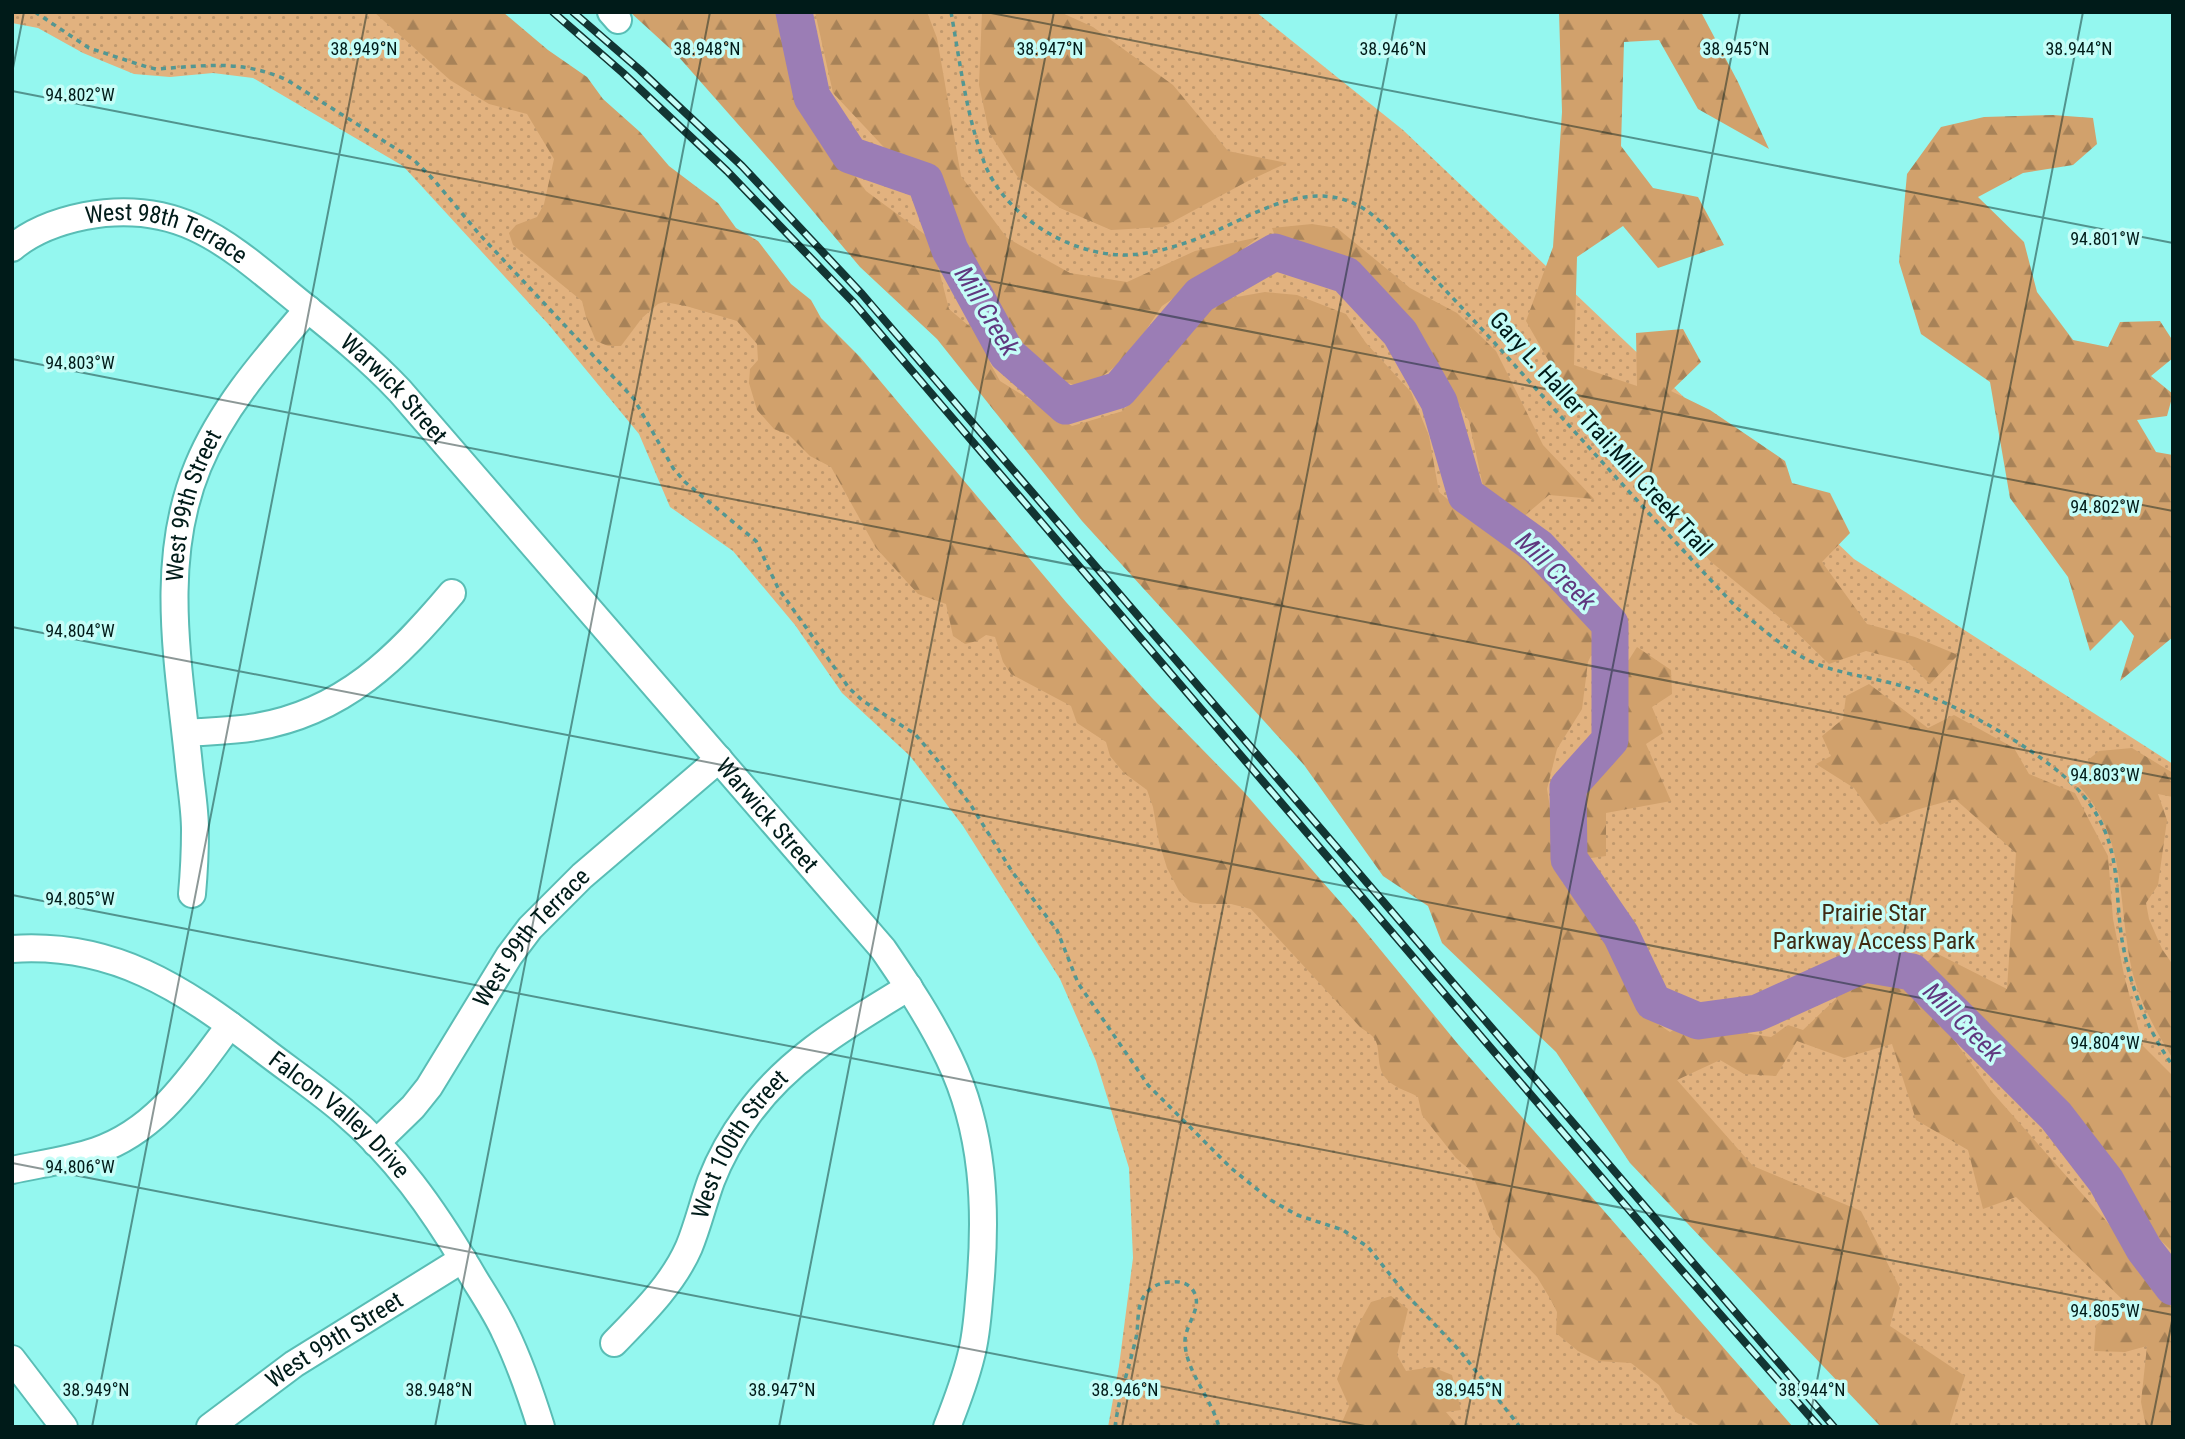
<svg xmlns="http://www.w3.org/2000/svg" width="2185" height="1439" font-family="'Roboto Condensed',sans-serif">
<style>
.grass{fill:url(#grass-dots)}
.forest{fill:url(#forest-firs)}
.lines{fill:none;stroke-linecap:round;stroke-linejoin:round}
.river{stroke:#9b7db5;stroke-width:37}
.minor-casing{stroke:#59bdb5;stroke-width:30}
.path{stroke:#539792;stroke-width:3.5;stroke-dasharray:5 5;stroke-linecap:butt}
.minor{stroke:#fff;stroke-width:26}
.rail-casing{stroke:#123533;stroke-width:8}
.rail{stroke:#c5fdf7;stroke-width:5;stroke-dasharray:16;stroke-linecap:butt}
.ticks{fill:none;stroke:#001b19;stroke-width:2;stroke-opacity:0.45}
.labels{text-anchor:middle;stroke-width:7;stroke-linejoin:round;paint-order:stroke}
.street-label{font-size:24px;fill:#001b19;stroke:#c5fdf7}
.park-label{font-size:24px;fill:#3f2b13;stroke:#c5fdf7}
.water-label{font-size:26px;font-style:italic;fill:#60387f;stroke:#c5fdf7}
.ticks-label{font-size:18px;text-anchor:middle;fill:#001b19;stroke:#c5fdf7;stroke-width:7;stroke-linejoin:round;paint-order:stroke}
</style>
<defs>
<pattern id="grass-dots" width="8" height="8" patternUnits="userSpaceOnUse" patternTransform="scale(1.75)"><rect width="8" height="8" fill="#e2b27f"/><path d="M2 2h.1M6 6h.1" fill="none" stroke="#c0986d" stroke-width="1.8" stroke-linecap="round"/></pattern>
<pattern id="forest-firs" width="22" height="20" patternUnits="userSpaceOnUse" patternTransform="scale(1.75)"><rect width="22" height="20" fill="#d1a16c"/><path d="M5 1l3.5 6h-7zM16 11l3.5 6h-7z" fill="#a78258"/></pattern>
</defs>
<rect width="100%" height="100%" fill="#94f7ef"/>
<path class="grass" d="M12,12h469l1276,1415h-649l11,-61 14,-108 -4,-90 -33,-107 -36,-82 -97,-153 -53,-70 -68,-63 -47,-68 -62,-74 -63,-44 -31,-73 -90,-109 -146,-159 -150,-88 -40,-5 -43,4 -36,-3 -51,-21 -45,-25 -26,-5z
M666,12h590l147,118 451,429 319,205v663h-241z"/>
<path class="forest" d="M374,12h129l45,38 39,27 16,22 37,33 29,34 49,37 18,25 22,13 33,43 20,16 10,18 39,39 206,245 86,96 92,94 112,128 101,123 336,384h-91l-26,-15 -17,-27 -28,-22 -33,-2 -20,-10 -22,-18 1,-21 -6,-12 -14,-23 -41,-43 -25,-63 -15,-13 -34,-43 -4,-18c-11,-7 -26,-9 -34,-21 -8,-12 -3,-29 -10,-38 -3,-4 -10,-8 -14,-11l-109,-118 -20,-5h-30l-11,-2 -11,-11 -12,-23 -8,-26 -6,-35 -6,-17 -23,-17 -14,-17 -4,-14 -29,-19 -6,-17 -60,-32 -8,-12 -8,-25 -9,-2 -9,6 -12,3 -12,-8 -7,-32 -28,-10 -42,-46 -45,-81 -21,-11 -21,-21 -15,-6 -17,-19 -8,-27 1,-14 8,-9 -1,-16 -20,-23 -51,-15 -22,-4 -6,2 -16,14 -21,28h-13l-12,-5 -10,-24 -4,-16 -69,-56 -4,-12 7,-8 21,-8 7,-13 10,-45 -27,-45 -38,-10 -39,-24z
M630,12h149l29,88 39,64 19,27 65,48 18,70 38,32 3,22 10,18 72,45 51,-15 85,-109 57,-10 32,3 49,19 20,29 45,49 18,44 10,56 50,42 45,26 41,35 28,35 -15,32 -6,47 -25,40 -10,40 15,93 24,19 33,38 27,77 24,16 28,-17 13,13 60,9 17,-12 15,5 58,-55 53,10 78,107 146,165 35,46v124h-27l-5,-25 6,-56 -22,6 -31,-1 2,-26 28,-24 -108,-104 -33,12 -15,-59 -52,-30 -24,-76 -48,14 -47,-17 -21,35 -32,-2 -24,-14 -43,20 76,86 108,45 39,77 -10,38 75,50 -16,51h-68l-251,-264 -74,-111 -114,-109 -14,-37 -45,-30 -79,-111 -222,-244 -145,-182 -77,-72 -86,-102 -97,-110z
M815,12h112l10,26 24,138 46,62 63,35 57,9 68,-31 64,-14 -42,32 -55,37 -34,51 -43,32 -22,-8 -54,-39 -31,-59 -26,-43 -23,-66 -34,-15 -62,-66z
M982,12h78l33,15 80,58 55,66 59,12 -39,18 -85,46 -52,3 -51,-22 -43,-32 -28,-44 -10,-47z
M1559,12h142l37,70 31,67 -71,-40 -39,-69 -35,2 -3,104 32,42 45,9 26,48 -66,23 -35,-42 -46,31 -3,108 63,21 -1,-53 47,-4 18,33 -30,29 39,19 75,51 7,22 38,10 20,40 -28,29 45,62 48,13 43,18 -28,29 -22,-22 -42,-11 -37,13 -38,-37 -81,-66 -66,-82 -79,-89 -39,-69 27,-74 9,-135z
M2053,115l40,3 4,26 -24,21 -50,8 -45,24 46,45 13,50 36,48 35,7 12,-25 40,-1 13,20v17l-22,18 22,18 -6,22 -30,4 19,32 17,3v182l-53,44 14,-45 -13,-16 -31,31 -22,-74 -58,-79 -20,-116 -69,-48 -22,-72 8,-88 34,-47 43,-10z
M1312,224l25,4 73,60 47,25 39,38 47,94 51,54 -45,-4 -26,22 -37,-17 -17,-79 -42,-67 -45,-60 -55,-39 -49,-11 -6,-16z
M1637,647l34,23 1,24 -20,13 11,26 -17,11 25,57 -65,12v43l-22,3 -4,-62 18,-19 6,-22 10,-14 4,-65z
M1869,684l59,44 26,-13 60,33 15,26 46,19 33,63 5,63 11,56 19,71 30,30v176l-33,-31 -60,-93 -69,-66 -89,-94 14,-15 71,36 9,-136 -61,-54 -39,11 -36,15 -26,-37 -38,-24 15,-8 -9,-20 21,-17 3,-23z
M2132,748l41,25v24l-15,-3 9,26 -9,65 -12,18 3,16 13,30 11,16v94c-15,-25 -30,-50 -38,-78 -19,-67 -4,-140 -56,-195l17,-5 -8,-21 11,-9z
M1391,1296l17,13 -11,46 9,16 26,-4 20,8 9,35 -15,2 13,15h-119l9,-21 -12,-27 19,-50 15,-27z"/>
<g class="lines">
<path class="river" d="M794,12l18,85 38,58 75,26 25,69 57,104 59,52 53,-16 81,-95 75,-43 71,23 54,58 39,69 27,93 72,52 72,77v116l-42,47 1,72 52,76 32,67 45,19 59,-8 108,-49 47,8 144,144 50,65 38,68 29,38"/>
<g class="minor-casing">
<g id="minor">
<path d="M611,12l7,8"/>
<path id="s1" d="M12,248c20,-17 48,-27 73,-32 97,-18 145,30 214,86 35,28 70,56 101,89l483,558c24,35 48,71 66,109 35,73 38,151 31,230 -2,22 -3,46 -9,68 -6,25 -15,48 -24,71"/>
<path d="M186,733c23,-2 47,-2 70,-6 88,-15 141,-69 196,-134"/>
<path id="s2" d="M192,894c2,-22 3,-43 3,-64 0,-21 -4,-43 -6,-64 -10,-100 -31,-204 9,-300 25,-60 69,-109 110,-157"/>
<path id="s3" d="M12,949c101,-7 170,39 246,97 28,22 58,42 85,65 52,44 90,98 125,157 12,21 27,42 37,64 15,31 26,63 36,95"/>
<path id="s4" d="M376,1143l37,-36 16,-20 80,-131 21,-28 52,-52 137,-117"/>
<path d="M12,1170c28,-6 57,-10 84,-19 62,-21 96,-76 134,-126"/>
<path id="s5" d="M614,1343c28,-29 59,-59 75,-96 9,-22 14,-44 22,-66 9,-23 22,-46 36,-65 42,-59 102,-92 162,-129"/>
<path d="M12,1359l52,68"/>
<path id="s6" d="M210,1427l84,-63 169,-105"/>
</g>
</g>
<path class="path" d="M35,12l54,36 58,19 9,2c49,-3 84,-10 131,11l127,80 20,20 46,55 154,164 39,69 12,14 71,59 22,47 71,100 14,13 52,33 23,27 34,46 41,66 44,57 21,53 70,102 83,83 38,31 28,16 46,15 25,17 36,45 56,59 60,76
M951,12c9,50 15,102 33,150 20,53 83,92 139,93 31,0 65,-12 93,-24 44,-20 96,-52 145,-24 19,11 34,30 49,46 28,29 55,58 82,87 81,90 162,180 245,268 23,19 46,40 73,53 28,13 62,16 92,25 52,16 156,72 187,117 33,45 25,86 33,137 8,46 24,88 51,126
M1115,1427c4,-31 14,-59 21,-89 3,-13 0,-30 8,-42 6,-9 16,-14 27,-14 9,-1 18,1 23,10 9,17 -10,33 -9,51 1,28 26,55 34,84"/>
<use href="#minor" class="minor"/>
<g class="rail-casing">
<path id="rail" d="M553,12l70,61 104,98 127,132 795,930 170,194
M573,12l67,58 102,96 120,128 972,1133"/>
</g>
<use href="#rail" class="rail"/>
</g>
<path class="ticks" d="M986,12l1187,231M12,73l12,-61M12,91l2161,420M12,359l2161,420M12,627l2161,420M12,895l2161,420M12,1163l1358,264M92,1427l275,-1415M435,1427l275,-1415M779,1427l275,-1415M1122,1427l275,-1415M1465,1427l275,-1415M1808,1427l275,-1415M2151,1427l22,-111"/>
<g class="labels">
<g class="street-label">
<text dy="8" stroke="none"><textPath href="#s1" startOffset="166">West 98th Terrace</textPath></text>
<text dy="8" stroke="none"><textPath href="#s1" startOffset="450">Warwick Street</textPath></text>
<text transform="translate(1601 434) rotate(48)" y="8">Gary L. Haller Trail;Mill Creek Trail</text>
<text dy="8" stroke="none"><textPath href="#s2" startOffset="392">West 99th Street</textPath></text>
<text dy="8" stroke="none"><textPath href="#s1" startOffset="1017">Warwick Street</textPath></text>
<text dy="8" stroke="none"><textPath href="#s4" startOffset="259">West 99th Terrace</textPath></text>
<text dy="8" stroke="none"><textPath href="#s3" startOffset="378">Falcon Valley Drive</textPath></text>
<text dy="8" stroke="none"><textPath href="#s5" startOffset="238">West 100th Street</textPath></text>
<text dy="8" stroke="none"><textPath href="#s6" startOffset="152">West 99th Street</textPath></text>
</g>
<g class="park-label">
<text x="1874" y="921">Prairie Star<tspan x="1874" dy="28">Parkway Access Park</tspan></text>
</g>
<g class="water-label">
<text transform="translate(987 311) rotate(59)" y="9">Mill Creek</text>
<text transform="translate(1556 571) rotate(44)" y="9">Mill Creek</text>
<text transform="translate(1963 1022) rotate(45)" y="9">Mill Creek</text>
</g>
</g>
<g class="ticks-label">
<text x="364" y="55">38.949°N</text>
<text x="707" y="55">38.948°N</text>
<text x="1050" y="55">38.947°N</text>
<text x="1393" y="55">38.946°N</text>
<text x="1736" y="55">38.945°N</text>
<text x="2079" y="55">38.944°N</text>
<text x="80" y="101">94.802°W</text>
<text x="2105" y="245">94.801°W</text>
<text x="80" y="369">94.803°W</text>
<text x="2105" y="513">94.802°W</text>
<text x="80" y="637">94.804°W</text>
<text x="2105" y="781">94.803°W</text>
<text x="80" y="905">94.805°W</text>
<text x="2105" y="1049">94.804°W</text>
<text x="80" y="1173">94.806°W</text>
<text x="2105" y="1317">94.805°W</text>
<text x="96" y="1396">38.949°N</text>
<text x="439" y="1396">38.948°N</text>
<text x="782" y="1396">38.947°N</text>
<text x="1125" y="1396">38.946°N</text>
<text x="1469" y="1396">38.945°N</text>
<text x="1812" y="1396">38.944°N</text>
</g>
<rect width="2185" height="1439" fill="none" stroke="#001b19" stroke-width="28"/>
</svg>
